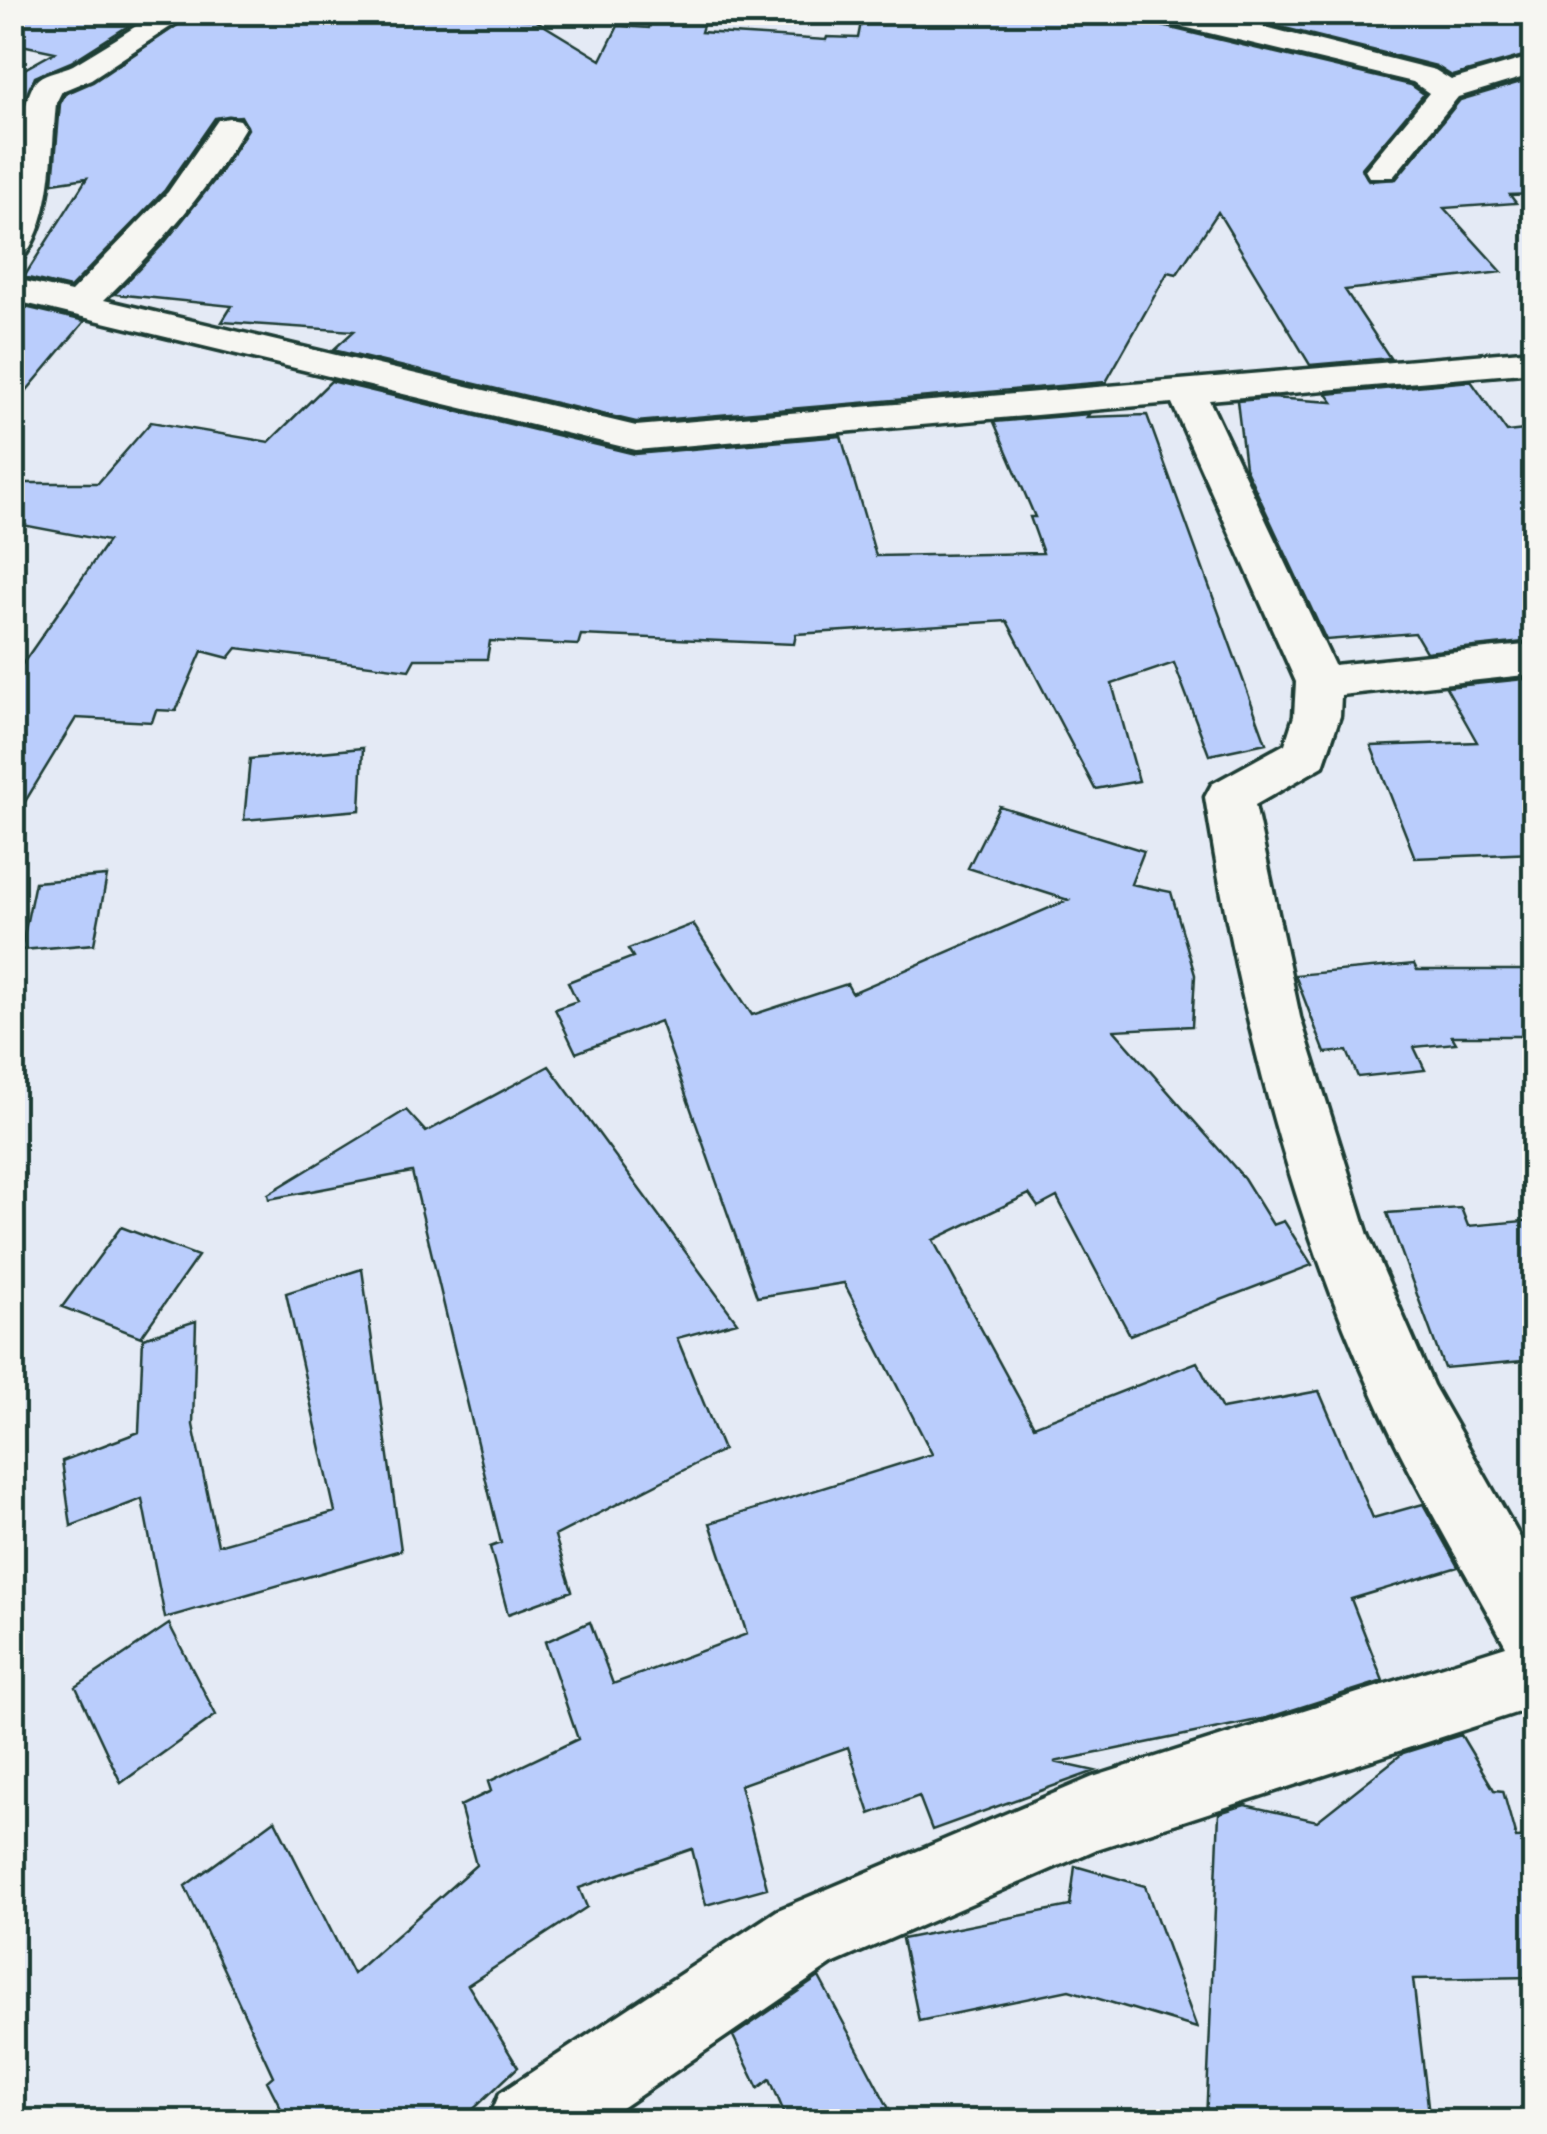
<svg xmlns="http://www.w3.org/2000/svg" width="1547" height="2134" font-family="Kalam,sans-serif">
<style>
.building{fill:#bacdfc;stroke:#1f3d34;stroke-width:2.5}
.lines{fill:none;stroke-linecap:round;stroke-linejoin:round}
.street-casing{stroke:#1f3d34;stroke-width:7}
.street{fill:#f6f6f2;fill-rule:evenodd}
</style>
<rect width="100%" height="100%" fill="#e4eaf5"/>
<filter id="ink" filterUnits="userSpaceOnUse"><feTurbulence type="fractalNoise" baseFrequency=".01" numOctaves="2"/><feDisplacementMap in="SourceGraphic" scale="20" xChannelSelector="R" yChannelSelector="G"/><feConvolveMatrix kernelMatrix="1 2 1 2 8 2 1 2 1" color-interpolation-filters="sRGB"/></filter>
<g filter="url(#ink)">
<path class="building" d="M12,12h138l-79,50 -36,15 -14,34 -9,55v-90l43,-24 -43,-9z
M197,12h233l105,8 66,40 17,-34 31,2 5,-16h53l-6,20 125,8 1,-3 31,1 5,-26h276l6,10 266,63 13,9 -62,74 7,13 27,-2 64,-79 74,-22v116l-24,1 6,8 -72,5 58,64 -157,18 45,68 -80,7 -92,-153 -41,62 -9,-2 -62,110 -470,40 -303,-72 21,-19 -132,-9 10,-16 -117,-12 50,-52 53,-66 30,-47 -7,-13 -26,2 -50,72 -95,98 -46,-11 63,-99 -34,5 7,-79 5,-10 28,-12z
M1221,12h313v41l-82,23 -16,-10z
M12,304l73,17 -73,87z
M331,381l304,73 206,-18 35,120 167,-3 -13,-36h5l-41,-95 95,-8 -2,3 60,-2 119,328 -57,12 -35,-92 -62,21 27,97 -44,8 -88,-168 -211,13 -2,10 -213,-9 -3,10 -88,-4 -3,18h-72l-6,11 -172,-22 -8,10 -27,-7 -26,60 -20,-1 -4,12 -76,-4 -64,105v-144l96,-138 -96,-18v-40h86l53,-61 118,20z
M1471,381l36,51 27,-3v212l-108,11 -11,-19 -89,7 -81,-173 -8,-66 35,-3 61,4 -6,-8z
M1534,678v175l-119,5 -44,-112 106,-4 -31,-55z
M363,748l-3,62 -116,10 6,-61z
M999,806l145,45 -13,33 40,8 24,83 -3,51 -78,4 130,148 29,47 11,-4 28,44 -182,70 -73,-138 -19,10 -9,-13 -96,46 101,186 163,-64 25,47 97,-18 54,127 50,-14 35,63 -107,32 32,82 -116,37 -213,44 41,9 -163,59 -13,-34 -49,18 -22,-67 -108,38 27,103 -61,17 -14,-56 -113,39 8,19 -119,78 50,82 -58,55h-172l-21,-41 6,-5 -88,-190 90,-66 78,154 123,-109 -16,-59 31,-15 -3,-9 90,-43 -33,-97 45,-20 23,62 134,-50 -37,-111 222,-69 -88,-171 -87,14 -97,-276 -84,32 -21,-44 22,-8 -9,-19 65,-25 -5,-8 65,-25 59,91 95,-31 5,9 216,-93 -100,-32z
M107,876l-13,68 -73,6 14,-68z
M1414,964l3,6h117v66h-82l4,7 -42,4 11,23 -67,7 -11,-26 -22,2 -30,-78z
M549,1066l188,256 -60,16 46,112 -168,86 17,55 -64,23 -18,-67 11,-4 -89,-371 -143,27 -1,-5 138,-84 20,22z
M1461,1208l7,18 66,-6v140l-90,8 -57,-155z
M121,1227l77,29 -57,81 -79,-30z
M362,1269l39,281 -236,68 -23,-119 -71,27 -9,-65 77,-29 4,-94 53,-17 -3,104 25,120 117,-33 -49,-219z
M169,1624l47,91 -95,68 -45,-96z
M1461,1735l33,55 9,1 13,47 18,-1v140l-121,2 17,143h-224l13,-309 26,-8 72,16 86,-68z
M1075,1866l70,20 52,142 -128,-38 -150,31 -17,-82 168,-33z
M819,1977l31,58 46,87h-108l-18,-43 -12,9 -25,-52z"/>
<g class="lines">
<g class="street-casing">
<path id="street" d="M158,12h35l-102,67 -29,12 -6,12c-5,51 -2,111 -32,154l-12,3c0,-33 3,-160 26,-181 8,-7 25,-9 35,-14 29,-17 57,-35 85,-53z
M1142,12h58l29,6 206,52 16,10 83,-24v18l-76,23 -65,80h-24l-4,-7 64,-77 -16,-11 -267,-64z
M229,118l11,2 5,7c-38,65 -87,120 -141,173l532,126 898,-76v22l-325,28 125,265 200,-21v30l-193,21 -1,21 -17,50 -68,39 45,212 68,218 65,150 101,177v145l-437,142 -265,115 -231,158h-113l12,-29 278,-183 315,-133 413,-131c-45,-83 -94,-163 -132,-249 -87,-191 -136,-394 -169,-600l7,-13 73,-40 9,-28 2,-34 -124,-279 -536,47 -624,-150v-22l59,14 97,-100 50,-72z"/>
</g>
<use href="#street" class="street"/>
</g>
</g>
<rect width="1547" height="2134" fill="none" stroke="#f6f6f2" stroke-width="50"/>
<rect x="25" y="25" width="1497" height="2084" fill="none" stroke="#1f3d34" stroke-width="4" filter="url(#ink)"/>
</svg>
